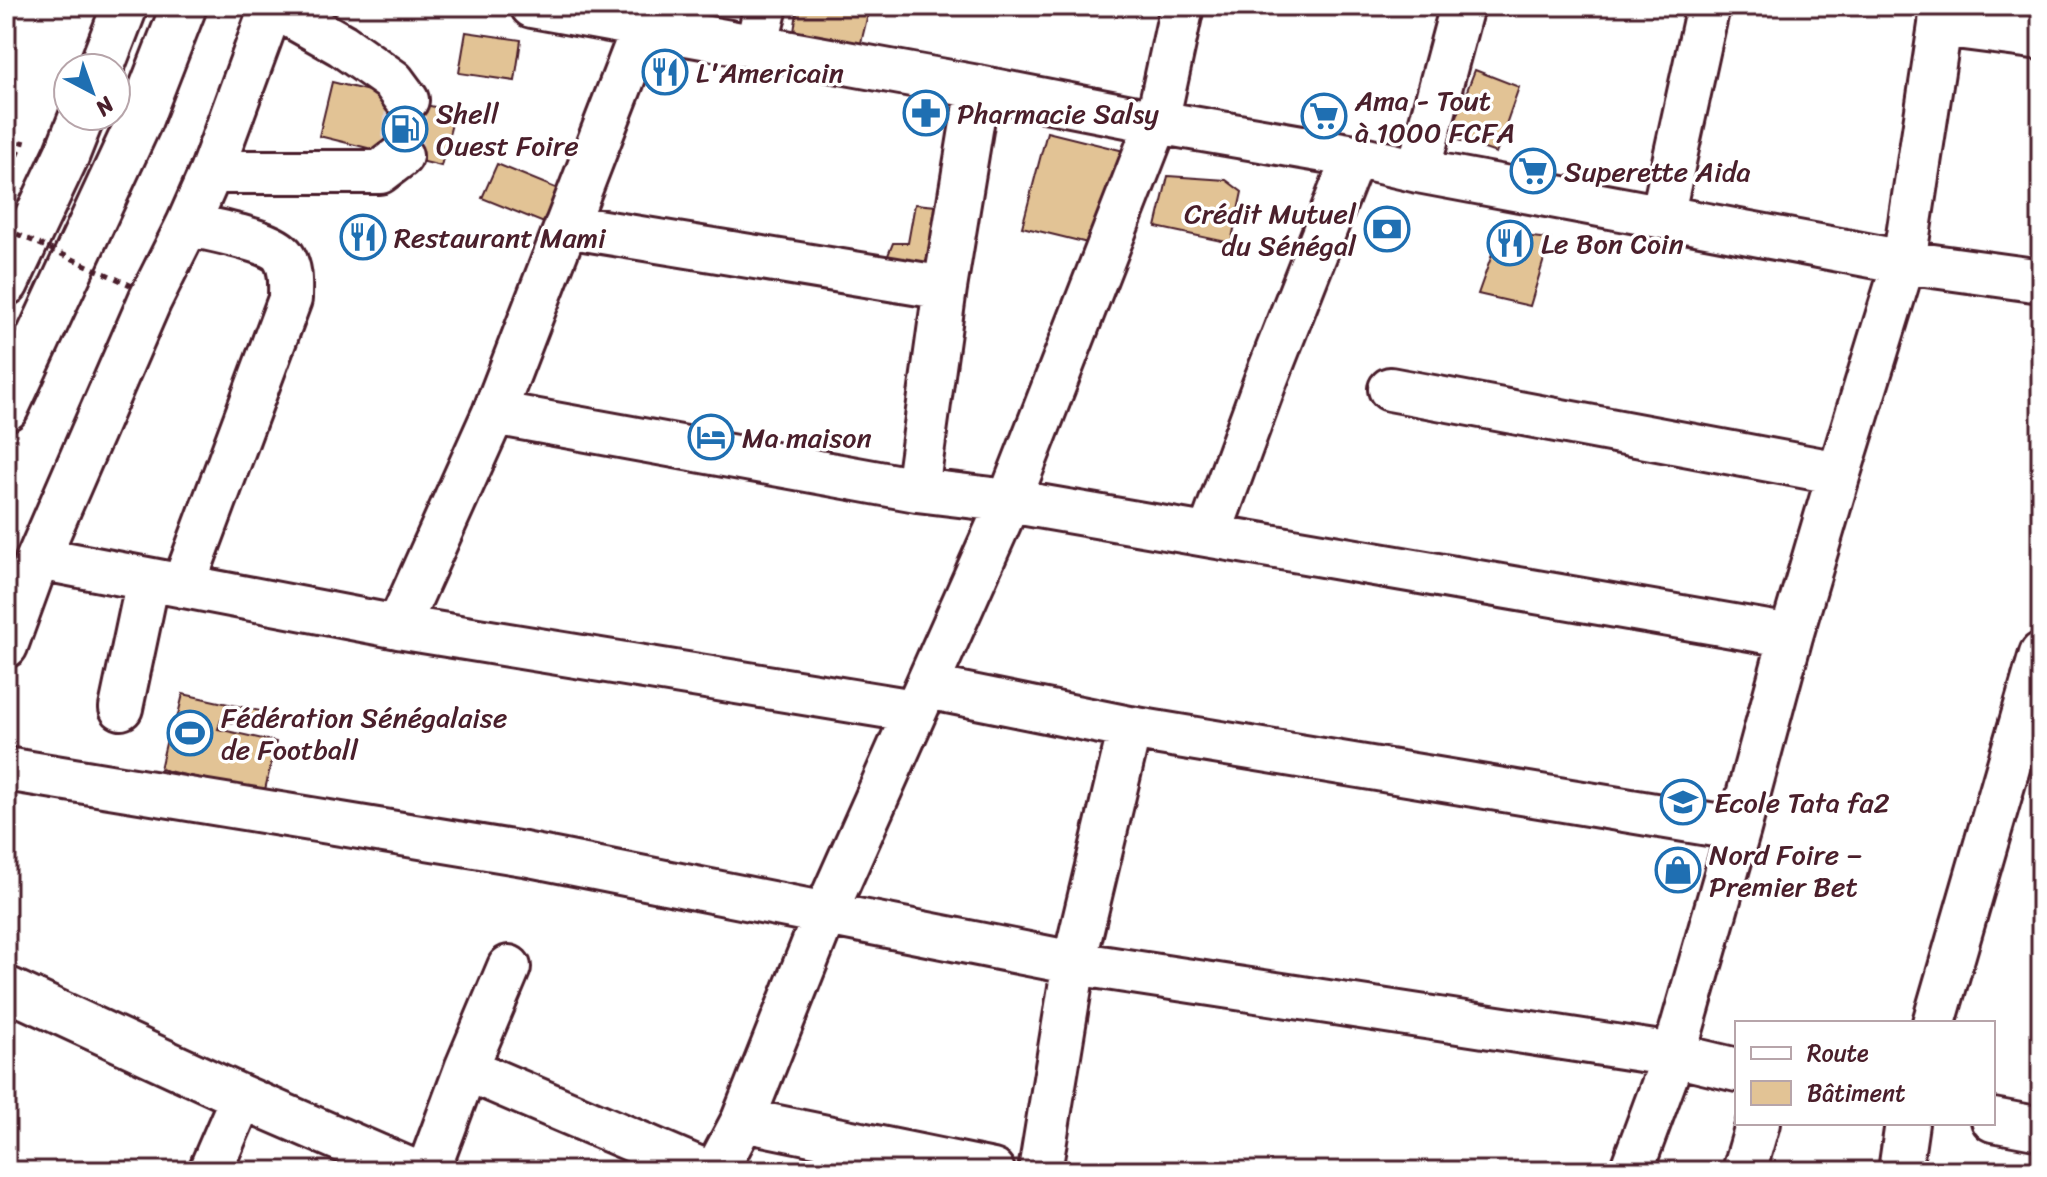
<svg xmlns="http://www.w3.org/2000/svg" width="2047" height="1177" font-family="Sriracha,sans-serif">
<style>
.building{fill:#e2c395;stroke:#4a1f2b;stroke-width:2}
.lines{fill:none;stroke-linecap:round;stroke-linejoin:round}
.minor-tunnel{stroke:#dbd2d5;stroke-width:42;stroke-dasharray:42 21;stroke-linecap:butt}
.minor-casing{stroke:#4a1f2b;stroke-width:48}
.highway-casing{stroke:#4a1f2b;stroke-width:50}
.path{stroke:#4a1f2b;stroke-width:5;stroke-dasharray:6 6;stroke-linecap:butt}
.minor{stroke:#fff;stroke-width:42}
.highway{stroke:#fff;stroke-width:44}
.path-bridge{stroke:#4a1f2b;stroke-width:5;stroke-dasharray:6 6;stroke-linecap:butt}
.labels{text-anchor:middle;stroke-width:7;stroke-linejoin:round;paint-order:stroke}
.poi-label{font-size:28px;fill:#4a1f2b;stroke:#fff;text-anchor:start}
</style>
<rect width="100%" height="100%" fill="#fff"/>
<filter id="ink" filterUnits="userSpaceOnUse"><feTurbulence type="fractalNoise" baseFrequency=".0125" numOctaves="2"/><feDisplacementMap in="SourceGraphic" scale="16" xChannelSelector="R" yChannelSelector="G"/><feConvolveMatrix kernelMatrix="1 2 1 2 8 2 1 2 1" color-interpolation-filters="sRGB"/></filter>
<g filter="url(#ink)">
<path class="building" d="M798,6h72l-11,45 -67,-7z
M466,32l55,8 -6,41 -56,-8z
M1475,70l44,17 -23,66 -47,-16z
M332,82l123,30 -14,54 -122,-30z
M1047,132l77,19 -24,95 -78,-19z
M497,164l66,27 -14,34 -67,-27z
M1168,176l58,4 16,12 -11,51 -75,-16z
M915,204l32,3 -15,73 -50,-10 11,-27h15z
M1523,236l27,3 -20,67 -52,-12 20,-56z
M183,694l77,17 -4,17 -35,-8 -3,9 58,13 -12,52 -104,-25 7,-30 12,2 4,-16 -7,-2z"/>
<g class="lines">
<path class="minor-tunnel" d="M401,156l6,-56"/>
<g class="minor-casing">
<path id="minor" d="M273,6l69,39 51,36 14,19
M532,6l446,81 179,35 197,34 64,15 486,91 137,19
M1940,25l101,13
M756,48l10,-42
M1418,171l44,-165
M211,172h169l21,-16
M1662,217l46,-211
M566,226l379,62
M1390,389l449,84
M494,413l423,77 92,11 782,135
M917,490l28,-202 33,-201
M1209,535l56,-153 89,-226
M38,558l360,69 516,84
M183,586l107,-287c0,-14 2,-30 -7,-43 -11,-16 -74,-26 -95,-32
M398,627l96,-214 150,-388
M6,646l32,-88 112,-258 38,-76 23,-52 61,-166
M927,687l203,41 609,101
M121,708l27,-128
M6,769l518,85 550,109 600,92 63,15
M6,988l236,109 171,74
M1934,1023l107,-369
M466,1069l239,102
M743,1120l250,51
M1993,1120l48,9
M210,1171l32,-74
M428,1171l38,-102 43,-102
M716,1171l27,-51 82,-206 184,-413 148,-379 25,-116
M1040,1171l34,-208 56,-235
M1631,1171l43,-116 65,-226 52,-193 48,-163 65,-211 36,-237 1,-19
M1744,1171l14,-48
M1900,1171l7,-48"/>
</g>
<g class="highway-casing">
<path id="highway" d="M101,68l24,-62
M6,283l61,-129 15,-38
M6,408l134,-289 44,-113"/>
</g>
<path class="path" d="M14,167l8,-25 8,2"/>
<use href="#minor" class="minor"/>
<use href="#highway" class="highway"/>
<path class="path-bridge" d="M6,229l131,59"/>
</g>
</g>
<defs>
<g id="restaurant-ring" transform="scale(2.3)"><circle r="9.5" fill="#fff" stroke="#1f6fb2" stroke-width="1.5"/><path d="M-5-6h1v4h1v-4h1v4h1v-4h1v5L-1.5 .5V6h-2V.5L-5-1ZM5-6V6H3V1.5H1.5Q1.5-4 5-6Z" fill="#1f6fb2"/></g>
<g id="pharmacy-ring" transform="scale(2.3)"><circle r="9.5" fill="#fff" stroke="#1f6fb2" stroke-width="1.5"/><path d="M-2-6h4v4h4v4h-4v4h-4v-4h-4v-4h4Z" fill="#1f6fb2"/></g>
<g id="supermarket-ring" transform="scale(2.3)"><circle r="9.5" fill="#fff" stroke="#1f6fb2" stroke-width="1.5"/><path d="M-6-5.5h2.5l.6 2H6L4.5 2H-2.5L-4.4-4H-6ZM-1.5 3.2a1.3 1.3 0 1 0 .1 0ZM3 3.2a1.3 1.3 0 1 0 .1 0Z" fill="#1f6fb2"/></g>
<g id="fuel-ring" transform="scale(2.3)"><circle r="9.5" fill="#fff" stroke="#1f6fb2" stroke-width="1.5"/><path d="M-5.5-6h7V0h2V4h1.3V-2.5L3-4.5l.8-.8L6-3V5H2.5V1h-1V6h-7ZM-4.2-4.7v3.2H.2V-4.7Z" fill="#1f6fb2"/></g>
<g id="bank-ring" transform="scale(2.3)"><circle r="9.5" fill="#fff" stroke="#1f6fb2" stroke-width="1.5"/><path d="M-6-4H6V4H-6ZM0-2.3a2.3 2.3 0 1 0 0 4.6a2.3 2.3 0 1 0 0-4.6Z" fill="#1f6fb2"/></g>
<g id="hotel-ring" transform="scale(2.3)"><circle r="9.5" fill="#fff" stroke="#1f6fb2" stroke-width="1.5"/><path d="M-6-4.5h1.5V1H6V5H4.5V3h-9V5H-6ZM-4 0a1.8 1.8 0 1 1 3.6 0ZM.5 0V-2.5h3Q6-2.5 6 0Z" fill="#1f6fb2"/></g>
<g id="stadium-ring" transform="scale(2.3)"><circle r="9.5" fill="#fff" stroke="#1f6fb2" stroke-width="1.5"/><path d="M0-5a6.5 5 0 1 0 0 10a6.5 5 0 1 0 0-10ZM-3.5-1.8h7v3.6h-7Z" fill="#1f6fb2"/></g>
<g id="school-ring" transform="scale(2.3)"><circle r="9.5" fill="#fff" stroke="#1f6fb2" stroke-width="1.5"/><path d="M0-5L7-2L0 1L-7-2ZM-4 1L0 2.5L4 1V4Q0 6-4 4Z" fill="#1f6fb2"/></g>
<g id="shop-ring" transform="scale(2.3)"><circle r="9.5" fill="#fff" stroke="#1f6fb2" stroke-width="1.5"/><path d="M-5-2.5h2.3a2.7 3.5 0 0 1 5.4 0H5L5.5 6h-11ZM-1.5-2.5h3a1.5 2.3 0 0 0-3 0Z" fill="#1f6fb2"/></g>
</defs>
<g fill-rule="evenodd">
<use href="#restaurant-ring" x="665" y="72"/>
<use href="#pharmacy-ring" x="926" y="113"/>
<use href="#supermarket-ring" x="1324" y="116"/>
<use href="#fuel-ring" x="405" y="129"/>
<use href="#supermarket-ring" x="1533" y="171"/>
<use href="#bank-ring" x="1387" y="229"/>
<use href="#restaurant-ring" x="363" y="237"/>
<use href="#restaurant-ring" x="1510" y="243"/>
<use href="#hotel-ring" x="711" y="437"/>
<use href="#stadium-ring" x="190" y="733"/>
<use href="#school-ring" x="1683" y="802"/>
<use href="#shop-ring" x="1678" y="870"/>
</g>
<g class="labels">
<g class="poi-label">
<text x="696" y="82">L'Americain</text>
<text x="1355" y="110">Ama - Tout<tspan x="1355" dy="32">à 1000 FCFA</tspan></text>
<text x="436" y="123">Shell<tspan x="436" dy="32">Ouest Foire</tspan></text>
<text x="957" y="123">Pharmacie Salsy</text>
<text x="1564" y="181">Superette Aida</text>
<text x="1356" y="223" text-anchor="end">Crédit Mutuel<tspan x="1356" dy="32">du Sénégal</tspan></text>
<text x="394" y="247">Restaurant Mami</text>
<text x="1541" y="253">Le Bon Coin</text>
<text x="742" y="447">Ma maison</text>
<text x="221" y="727">Fédération Sénégalaise<tspan x="221" dy="32">de Football</tspan></text>
<text x="1714" y="812">Ecole Tata fa2</text>
<text x="1709" y="864">Nord Foire –<tspan x="1709" dy="32">Premier Bet</tspan></text>
</g>
</g>
<rect width="2047" height="1177" fill="none" stroke="#fff" stroke-width="32"/>
<rect x="16" y="16" width="2015" height="1145" fill="none" stroke="#4a1f2b" stroke-width="3" filter="url(#ink)"/>
<rect x="1735" y="1021" width="260" height="104" fill="#ffffff" stroke="#b7a5aa" stroke-width="2"/>
<rect x="1751" y="1047" width="40" height="12" fill="#ffffff" stroke="#b7a5aa" stroke-width="2"/>
<text x="1807" y="1061" font-size="24" fill="#4a1f2b">Route</text>
<rect x="1751" y="1081" width="40" height="24" fill="#e2c395" stroke="#b7a5aa" stroke-width="2"/>
<text x="1807" y="1101" font-size="24" fill="#4a1f2b">Bâtiment</text>
<g transform="translate(92 92) rotate(139)"><circle r="38" fill="#ffffff" stroke="#b7a5aa" stroke-width="2"/>
<path d="M0-6L14 30L0 20L-14 30Z" fill="#1f6fb2"/>
<text y="-12" font-size="22" font-weight="bold" text-anchor="middle" fill="#4a1f2b">N</text>
</g>
</svg>
